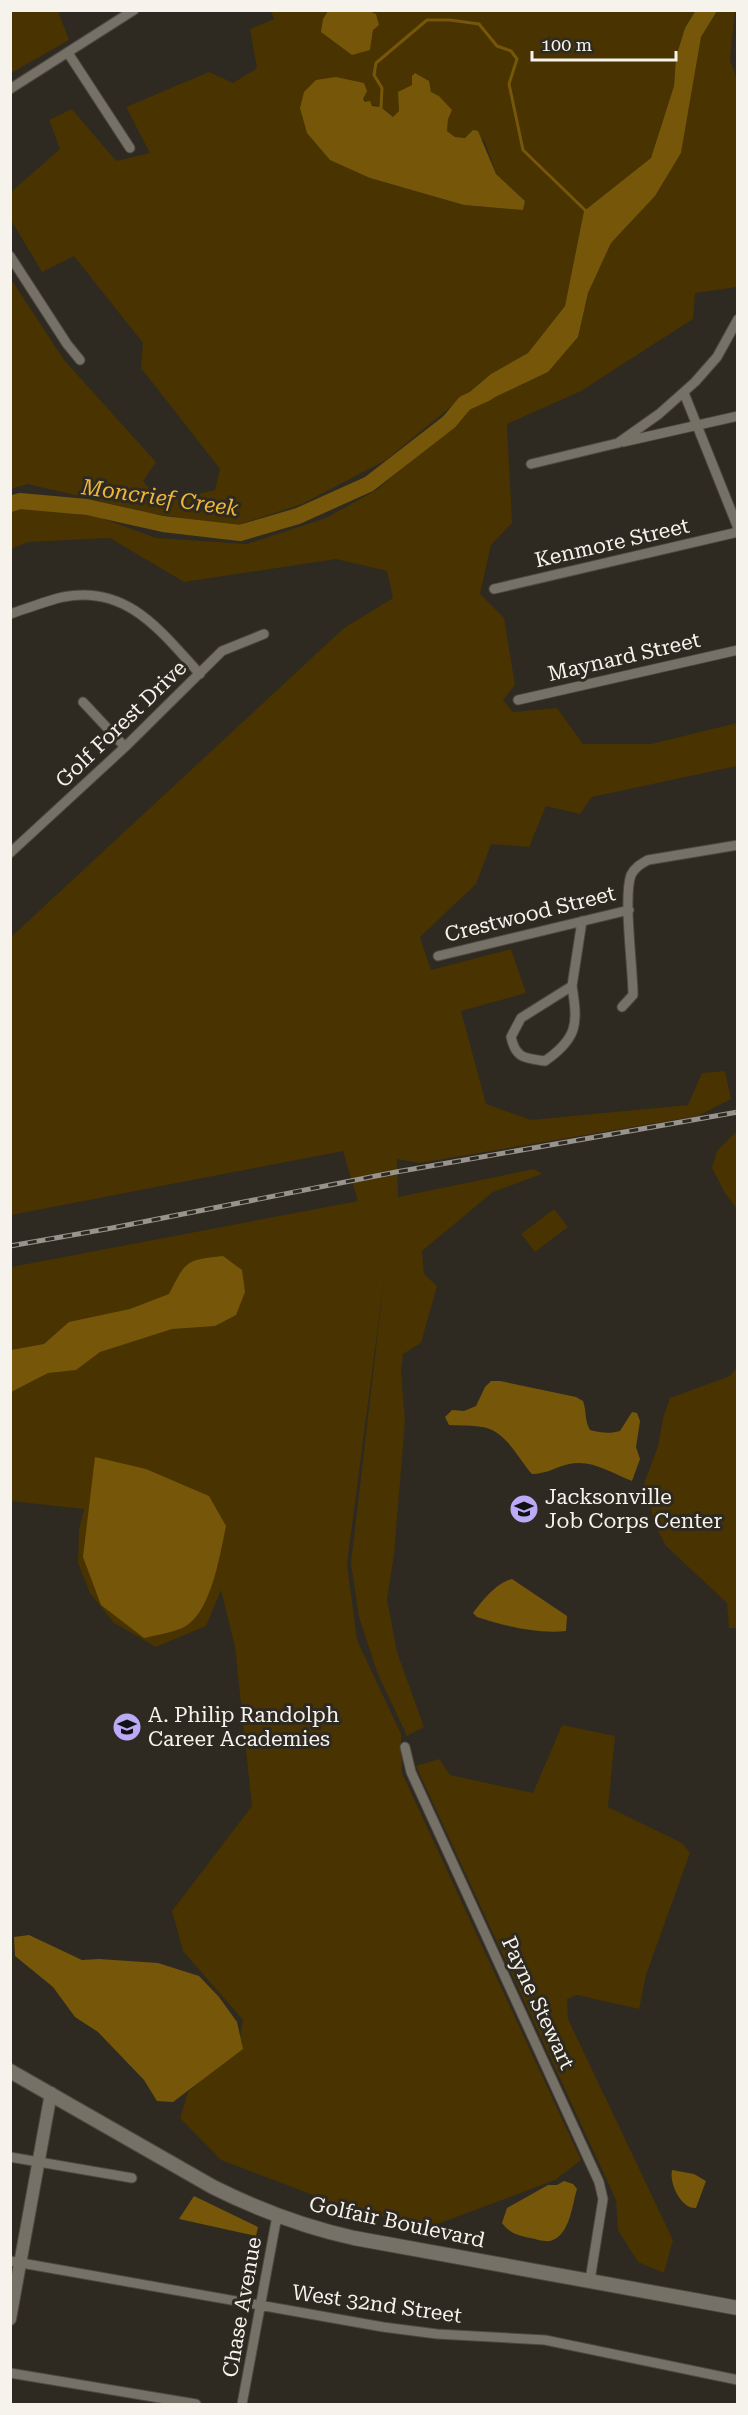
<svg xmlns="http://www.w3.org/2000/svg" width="748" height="2415" font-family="'Roboto Serif',serif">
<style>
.green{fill:#483301;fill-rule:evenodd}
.water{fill:#765709}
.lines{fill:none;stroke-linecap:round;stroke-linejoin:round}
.stream{stroke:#765709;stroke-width:3}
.river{stroke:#765709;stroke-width:16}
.minor-casing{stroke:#4d4840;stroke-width:11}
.tertiary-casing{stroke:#4d4840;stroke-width:14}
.secondary-casing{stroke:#4d4840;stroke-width:16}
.minor{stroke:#767167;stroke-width:9}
.tertiary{stroke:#767167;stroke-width:12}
.secondary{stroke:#767167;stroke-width:14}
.rail-casing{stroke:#98948d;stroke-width:5}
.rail{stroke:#2e2a21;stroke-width:3;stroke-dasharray:9;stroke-linecap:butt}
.labels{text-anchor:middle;stroke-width:6;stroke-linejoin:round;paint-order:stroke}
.street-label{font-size:21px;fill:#f6f3ed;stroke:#2e2a21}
.poi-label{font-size:21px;fill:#f6f3ed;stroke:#2e2a21;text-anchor:start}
.water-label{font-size:22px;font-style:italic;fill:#eeb73a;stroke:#2e2a21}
</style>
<rect width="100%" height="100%" fill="#2e2a21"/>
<path class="green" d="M11,10l47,1 11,29 -58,33z
M271,11h57l-5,8 47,31 6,-36 -7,-3h327l-11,17 -9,29 -2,29 -23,72 -67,53 -19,95 -37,47 -37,21 -105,86 -84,44 -67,22 -85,-13 -122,-29 -17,5v-210l53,81 92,102 -13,19 18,21 54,-12 5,-21 -79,-101 2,-25 -69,-87 -32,16 -31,-52v-28l49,-43 -11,-29 23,-11 44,52 34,-8 -24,-46 83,-35 24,11 24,-15 -7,-39 24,-10zM337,77l30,14 -4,8c6,7 10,5 18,8 4,2 9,7 12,10l6,-6 7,-22 7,-4 26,11 9,11 -1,24 8,6 10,1 8,-8 12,12 11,32 29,27 -2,9 -59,-5 -94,-27z
M717,11h18l-5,49 8,22 -1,205 -42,6 -2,26 -112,72 -74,33 5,99 -21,22 -11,49 24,24 11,67 -12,15 10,12 44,-4 26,36h68l86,-21v43l-145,31 -12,17 -34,-8 -17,41 -38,-3 -15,40 -56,53 11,33 80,-21 15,44 -65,18 25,93 45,16 157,-15 14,-32 23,-2 6,28 -33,17 -279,47 -22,-4 1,38 136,-28 8,5 -49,18 -71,59 2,23 13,12 -16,57 -18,11 -2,18 4,49 -11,134 -7,44 10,53 27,75 -17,9 -30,-64 -18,-55 -8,-54 33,-283 -37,284 10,76 44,94 1,39 179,387 -26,20 -120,45 -77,-13 -137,-52 -41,-42 8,-26 50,-44 5,-28 -60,-69 -11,-40 80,-105 -17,-159 -14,-57 -15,36 -50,21 -42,-24 -24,-30 -12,-30 1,-34 5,-20 -73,-8v-234l347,-66 -15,-50 -332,64v-278l333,-309 49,-30 -6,-27 -51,-12 -152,23 -74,-44 -82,4 -17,7v-37l12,-4 76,9 57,21 91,6 79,-26 52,-29 94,-81 76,-36 30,-35 10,-44 23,-50 44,-47 26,-43 20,-116z
M737,1131v78l-12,-16 -13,-25 5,-17z
M554,1209l14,18 -33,25 -14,-18z
M737,1367l1,261h-9l-2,-25 -61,-57 -13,-25 -3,-25 -6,-12 14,-38 5,-28 7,-20 60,-22z
M562,1725l53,11 -7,71 74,36 8,10 -44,122 -7,34 -62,-14 -10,4 1,20 105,221 -9,33 -26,-11 -20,-32 -2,-30 -200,-434 23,-7 11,16 83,18z"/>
<path class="water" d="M696,10l21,1 -16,26 -20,116 -26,43 -44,47 -23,50 -10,44 -30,35 -76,36 -6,-13 25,-21 37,-21 37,-47 19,-95 67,-53 23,-72 2,-29 9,-29z
M328,11h41l7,3 3,11 -6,5 -3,20 -18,5 -31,-23 2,-13z
M415,73l14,8 2,11 8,4 13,14 -4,9 -1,12 8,6 10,1 8,-8 5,1 18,43 29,27 -2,9 -59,-5 -94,-27 -40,-18 -23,-27 -7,-25 4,-16 12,-12 20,-3 28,6 3,8 -4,8 2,3 5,-1 2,5 9,1 12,10 6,-6 -1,-19 14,-7v-9z
M223,1256l19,14 3,22 -9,23 -21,11 -43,3 -72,23 -24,18 -28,3 -37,19v-42l33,-6 25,-22 61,-13 39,-15c17,-33 16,-34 54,-38z
M491,1381h9l76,16 7,4c4,11 1,19 7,29 12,3 19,4 30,1l12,-19 5,1 3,8 -4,26 4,12 -8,22c-21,-8 -40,-22 -63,-17 -13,3 -23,10 -37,10 -14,-15 -26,-44 -50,-47 -10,-2 -22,-1 -33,-2l-4,-8 7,-7 12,1 12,-5 9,-19z
M95,1457l51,12 63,27 17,30c-6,28 -15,92 -46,103 -11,4 -24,6 -36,9l-43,-33 -18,-48z
M512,1579l55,37 -1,15c-29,3 -61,-5 -89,-14l-4,-4c9,-12 24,-31 39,-34z
M29,1935l53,25 17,-1 59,4 41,13 20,21 18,25 6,27 -70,53 -16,-1 -13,-21 -46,-48 -23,-15 -22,-30 -38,-31 -1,-19z
M672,2170l22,4 12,7 -10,27c-15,1 -27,-25 -24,-38z
M564,2181l9,3 4,5c-5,16 -7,47 -27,52 -6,1 -14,-2 -19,-3 -12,-2 -22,-5 -29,-15l5,-15 41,-23h9z
M194,2196l64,31 -2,9 -77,-17z"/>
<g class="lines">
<path class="stream" d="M381,107l1,-19 -8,-13 2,-12 51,-43h23l29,4 18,22 14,5 6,8 -8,25 14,66 63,61"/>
<path class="river" d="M10,504l10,-3 67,6 76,17 77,9 58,-17 71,-32 80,-62 16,-19 22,-10"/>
<g class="minor-casing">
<path id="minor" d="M68,53l62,95
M10,89l124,-79
M10,256l57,88 13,16
M684,393l54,135
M623,442l115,-26
M531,464l87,-21 41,-29 36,-32 22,-25 21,-38
M494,589l244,-57
M10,614c18,-6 36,-13 53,-17 65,-13 99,36 137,77
M518,700l220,-50
M83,702l42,45
M10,853l115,-106 97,-96 42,-17
M438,956l191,-46
M572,986c6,38 6,52 -27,75 -20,-3 -29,-2 -34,-24l10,-19 51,-32 10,-65
M622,1007l11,-12c0,-27 -10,-98 -2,-120 4,-8 10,-11 17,-15l90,-15
M405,1747l6,25 188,410 4,17 -13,81
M10,2157l122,21
M10,2261l373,66 54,7 108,6 193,40
M10,2373l186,31
M242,2404l35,-188"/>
</g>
<g class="tertiary-casing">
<path id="tertiary" d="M10,2319l41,-226"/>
</g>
<g class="secondary-casing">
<path id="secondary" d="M10,2071l203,116c46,23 91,40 141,51l384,70"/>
</g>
<use href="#minor" class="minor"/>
<use href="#tertiary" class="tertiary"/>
<use href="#secondary" class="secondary"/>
<g class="rail-casing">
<path id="rail" d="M10,1246l102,-18 284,-56 342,-60"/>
</g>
<use href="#rail" class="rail"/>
</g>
<defs>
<g id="university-disc" transform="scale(1.5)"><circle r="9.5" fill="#bbaaf6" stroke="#2e2a21"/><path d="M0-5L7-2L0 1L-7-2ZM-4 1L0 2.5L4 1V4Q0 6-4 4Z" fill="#111"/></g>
<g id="school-disc" transform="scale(1.5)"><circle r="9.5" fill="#bbaaf6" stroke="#2e2a21"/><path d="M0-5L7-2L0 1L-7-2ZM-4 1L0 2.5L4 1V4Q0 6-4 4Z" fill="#111"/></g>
</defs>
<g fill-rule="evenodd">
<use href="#university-disc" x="524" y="1509"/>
<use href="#school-disc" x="127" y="1727"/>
</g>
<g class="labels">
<g class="street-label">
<text transform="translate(612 543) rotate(-13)" y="7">Kenmore Street</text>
<text transform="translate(624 657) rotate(-13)" y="7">Maynard Street</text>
<text transform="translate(121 724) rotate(-44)" y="7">Golf Forest Drive</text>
<text transform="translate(530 914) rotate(-14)" y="7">Crestwood Street</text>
<text transform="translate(538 2003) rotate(65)" y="7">Payne Stewart</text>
<text transform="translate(397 2222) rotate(12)" y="7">Golfair Boulevard</text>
<text transform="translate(377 2304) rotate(8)" y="7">West 32nd Street</text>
<text transform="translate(242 2307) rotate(-80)" y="7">Chase Avenue</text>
</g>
<g class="poi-label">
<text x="545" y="1504">Jacksonville<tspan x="545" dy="24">Job Corps Center</tspan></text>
<text x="148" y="1722">A. Philip Randolph<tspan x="148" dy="24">Career Academies</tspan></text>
</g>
<g class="water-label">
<text transform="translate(160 497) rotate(8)" y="8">Moncrief Creek</text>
</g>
</g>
<rect width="748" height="2415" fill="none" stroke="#f6f3ed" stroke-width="24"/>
<path d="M532 51v9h144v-9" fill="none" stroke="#f6f3ed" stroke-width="3"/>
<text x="541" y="51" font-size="18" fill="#f6f3ed" stroke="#2e2a21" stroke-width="4.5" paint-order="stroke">100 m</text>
</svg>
